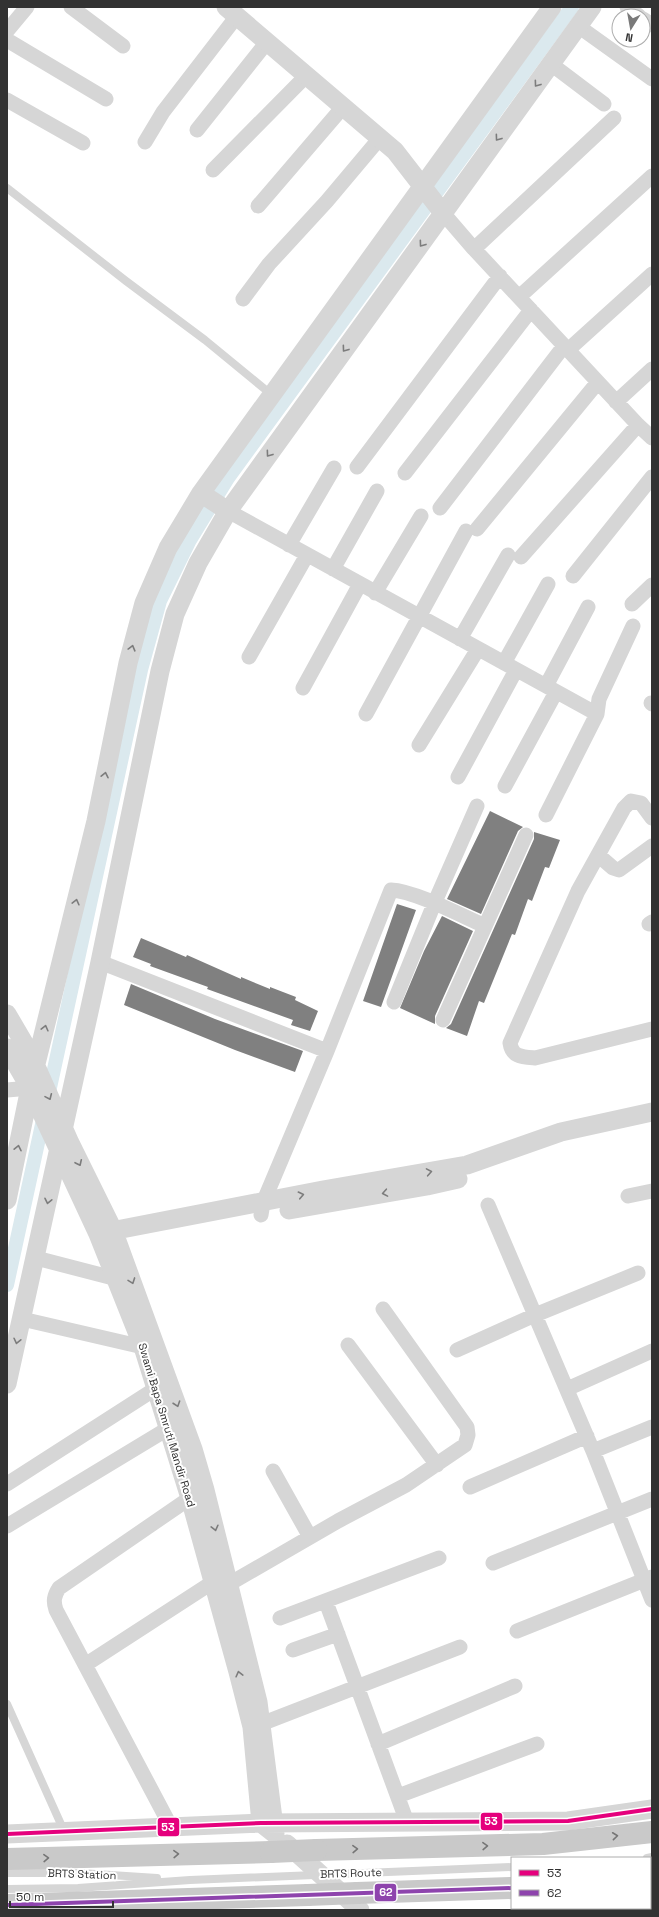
<svg xmlns="http://www.w3.org/2000/svg" width="659" height="1917" font-family="'Space Grotesk',sans-serif">
<style>
.lines{fill:none;stroke-linecap:round;stroke-linejoin:round}
.canal{stroke:#dbe9ee;stroke-width:14}
.building{fill:#808080}
.service{stroke:#d6d6d6;stroke-width:8}
.minor{stroke:#d6d6d6;stroke-width:15}
.tertiary{stroke:#d6d6d6;stroke-width:19}
.primary{stroke:#c9c9c9;stroke-width:22}
.primary-bridge{stroke:#c9c9c9;stroke-width:22}
.bus-1-casing{stroke:#fff;stroke-width:7}
.bus-2-casing{stroke:#fff;stroke-width:7}
.bus-1{stroke:#e5007d;stroke-width:4}
.bus-2{stroke:#8e44ad;stroke-width:4}
.oneway{stroke:#7c7c7c}
.oneway2{stroke:#767676}
.labels{text-anchor:middle;stroke-width:4;stroke-linejoin:round;paint-order:stroke}
.street-label{font-size:11px;fill:#323232;stroke:#fff}
.line-badge{stroke:#fff;stroke-width:1.5}
.badge-label{font-size:11px;text-anchor:middle;font-weight:bold;fill:#fff}
</style>
<rect width="100%" height="100%" fill="#fff"/>
<g class="lines">
<path class="canal" d="M7,1285l134,-615 19,-69 30,-61 38,-62 344,-471"/>
</g>
<path class="building" d="M490,811l33,16 -5,4 -37,83 -34,-15z
M534,832l26,8 -11,28 -4,-1 -13,34 -4,-2 -13,36 -3,-1 -28,69 -5,-2 -12,35 -21,-8 5,-4 83,-185z
M397,904l19,6 -35,97 -18,-6z
M442,916l31,15 -38,85v8l-35,-16 24,-57z
M141,938l45,19 1,-2 54,24v-2l29,12v-2l26,10 -1,3 23,11 -8,20 -19,-6 2,-5 -86,-31 1,-2 -58,-21 1,-2 -18,-7z
M131,984l84,35 88,32 -8,21 -60,-22 -111,-45z"/>
<g class="lines">
<path class="service" d="M7,188l119,93 79,59 67,55
M7,1704l57,127
M647,1858l5,-1
M7,1873h73l77,5
M7,1889l71,-1 112,-8 322,-13"/>
<path class="minor" d="M71,7l52,39
M627,7l12,9
M643,19l9,6
M578,26l74,53
M7,31l20,-24
M7,40l99,59
M551,64l53,40
M7,100l76,43
M197,130l70,-88
M145,142l18,-30 74,-96
M213,170l93,-94
M258,206l85,-99
M443,213l31,36 164,176 14,13
M474,249l140,-131
M519,297l133,-121
M243,299l26,-35 58,-63 53,-63
M568,350l84,-76
M616,402l36,-33
M357,467l143,-191
M405,473l126,-163
M440,508l124,-162
M228,511l369,203
M477,529l121,-147
M289,545l45,-77
M521,557l117,-132
M333,569l44,-78
M573,576l79,-99
M375,593l46,-77
M632,604l20,-19
M460,639l48,-84
M249,657l58,-102
M504,663l44,-79
M546,686l42,-79
M303,688l57,-104
M651,703l1,1
M366,714l100,-183
M419,745l59,-96
M458,777l58,-107
M505,786l51,-94
M546,815l51,-101 2,-15 34,-73
M652,818l-11,-15 -10,-2 -7,7 -46,83 -68,152c2,14 12,14 25,15l117,-29
M598,855l15,13 6,2 33,-24
M649,924l3,-2
M100,962l227,89
M394,1002l40,-98 43,-98
M443,1020l83,-185
M7,1090l23,-2
M628,1196l24,-5
M488,1205l105,246 59,149
M261,1215l2,-12 64,-152 64,-161c24,1 71,26 94,36
M36,1258l81,21
M22,1319l121,28
M348,1345l89,120
M457,1350l78,-35 103,-42
M567,1389l85,-38
M593,1451l59,-24
M273,1471l37,66
M7,1484l148,-95
M470,1487l117,-51
M7,1526l162,-98
M493,1563l159,-64
M229,1584l109,-63 68,-36 59,-40 3,-10 -1,-8 -84,-118
M326,1602l81,220
M280,1618l159,-60
M517,1631l135,-54
M293,1650l45,-16
M85,1665l128,-83
M261,1724l199,-77
M378,1744l137,-58
M398,1796l139,-52
M171,1827l-115,-217c-3,-9 -2,-14 3,-22l131,-90"/>
<path class="tertiary" d="M226,7l169,144 48,62
M202,494l26,17
M7,1014l24,41 39,88 43,87 80,219 12,41 53,212 17,132 -14,-11 -9,-96 -14,-55 -48,-174 -47,-151 -45,-113 -68,-146 -23,-40
M7,1200l23,-112 66,-267 32,-158 16,-60 24,-55 33,-55 351,-486
M289,1210l138,-24 31,-7
M101,1233l222,-43 144,-25 94,-33 91,-20
M7,1384l93,-422 60,-291 15,-57 23,-51 30,-52 364,-504
M7,1834l254,-11 307,-2 84,-12
M287,1844l73,66
M650,1904h2
M554,1910l33,-2"/>
<path class="primary" d="M316,1850l227,-6 109,-12
M7,1859l264,-7
M650,1884l2,-1
M357,1893l155,-5
M7,1905l301,-10"/>
<path class="primary-bridge" d="M271,1852l45,-2
M308,1895l49,-2"/>
<g class="bus-1-casing">
<path id="bus-1" d="M7,1834l254,-11 307,-2 84,-12"/>
</g>
<g class="bus-2-casing">
<path id="bus-2" d="M7,1905l505,-17"/>
</g>
<use href="#bus-1" class="bus-1"/>
<use href="#bus-2" class="bus-2"/>
</g>
<defs><path id="oneway-chevron" d="M-2-3.5L2.5 0L-2 3.5" fill="none" stroke-width="1.6" stroke-linecap="round" stroke-linejoin="round"/></defs>
<g class="oneway">
<use href="#oneway-chevron" transform="translate(537 84) rotate(126)"/>
<use href="#oneway-chevron" transform="translate(498 138) rotate(126)"/>
<use href="#oneway-chevron" transform="translate(422 244) rotate(126)"/>
<use href="#oneway-chevron" transform="translate(345 349) rotate(126)"/>
<use href="#oneway-chevron" transform="translate(269 454) rotate(126)"/>
<use href="#oneway-chevron" transform="translate(132 648) rotate(-75)"/>
<use href="#oneway-chevron" transform="translate(105 775) rotate(-78)"/>
<use href="#oneway-chevron" transform="translate(76 902) rotate(-76)"/>
<use href="#oneway-chevron" transform="translate(45 1028) rotate(-76)"/>
<use href="#oneway-chevron" transform="translate(49 1097) rotate(66)"/>
<use href="#oneway-chevron" transform="translate(18 1148) rotate(-78)"/>
<use href="#oneway-chevron" transform="translate(79 1163) rotate(65)"/>
<use href="#oneway-chevron" transform="translate(429 1172) rotate(-10)"/>
<use href="#oneway-chevron" transform="translate(385 1193) rotate(170)"/>
<use href="#oneway-chevron" transform="translate(301 1195) rotate(-12)"/>
<use href="#oneway-chevron" transform="translate(48 1201) rotate(102)"/>
<use href="#oneway-chevron" transform="translate(132 1281) rotate(70)"/>
<use href="#oneway-chevron" transform="translate(17 1341) rotate(103)"/>
<use href="#oneway-chevron" transform="translate(177 1404) rotate(71)"/>
<use href="#oneway-chevron" transform="translate(215 1528) rotate(76)"/>
<use href="#oneway-chevron" transform="translate(239 1674) rotate(-104)"/>
</g>
<g class="oneway2">
<use href="#oneway-chevron" transform="translate(615 1836) rotate(-6)"/>
<use href="#oneway-chevron" transform="translate(485 1846) rotate(-2)"/>
<use href="#oneway-chevron" transform="translate(355 1849) rotate(-2)"/>
<use href="#oneway-chevron" transform="translate(176 1854) rotate(-2)"/>
<use href="#oneway-chevron" transform="translate(46 1858) rotate(-2)"/>
</g>
<g class="labels">
<g class="street-label">
<text transform="translate(167 1425) rotate(73)" y="4">Swami Bapa Smruti Mandir Road</text>
<text transform="translate(351 1873) rotate(-2)" y="4">BRTS Route</text>
<text transform="translate(82 1874) rotate(2)" y="4">BRTS Station</text>
</g>
</g>
<g class="line-badge">
<rect x="480" y="1812" width="23" height="19" rx="4" fill="#e5007d"/>
<rect x="157" y="1817" width="23" height="20" rx="4" fill="#e5007d"/>
<rect x="374" y="1883" width="23" height="19" rx="4" fill="#8e44ad"/>
</g>
<g class="badge-label">
<text x="491" y="1825">53</text>
<text x="168" y="1831">53</text>
<text x="386" y="1896">62</text>
</g>
<rect width="659" height="1917" fill="none" stroke="#323232" stroke-width="16"/>
<rect x="511" y="1857" width="140" height="52" fill="#ffffff" stroke="#adadad"/>
<rect x="519" y="1870" width="20" height="6" fill="#e5007d" stroke="#adadad"/>
<text x="547" y="1877" font-size="12" fill="#323232">53</text>
<rect x="519" y="1890" width="20" height="6" fill="#8e44ad" stroke="#adadad"/>
<text x="547" y="1897" font-size="12" fill="#323232">62</text>
<g transform="translate(631 28) rotate(191)"><circle r="19" fill="#ffffff" stroke="#adadad"/>
<path d="M0-3L7 15L0 10L-7 15Z" fill="#7a7a7a"/>
<text y="-6" font-size="11" font-weight="bold" text-anchor="middle" fill="#323232">N</text>
</g>
<path d="M10 1901v6h103v-6" fill="none" stroke="#323232" stroke-width="2"/>
<text x="16" y="1901" font-size="12" fill="#323232" stroke="#ffffff" stroke-width="3" paint-order="stroke">50 m</text>
</svg>
